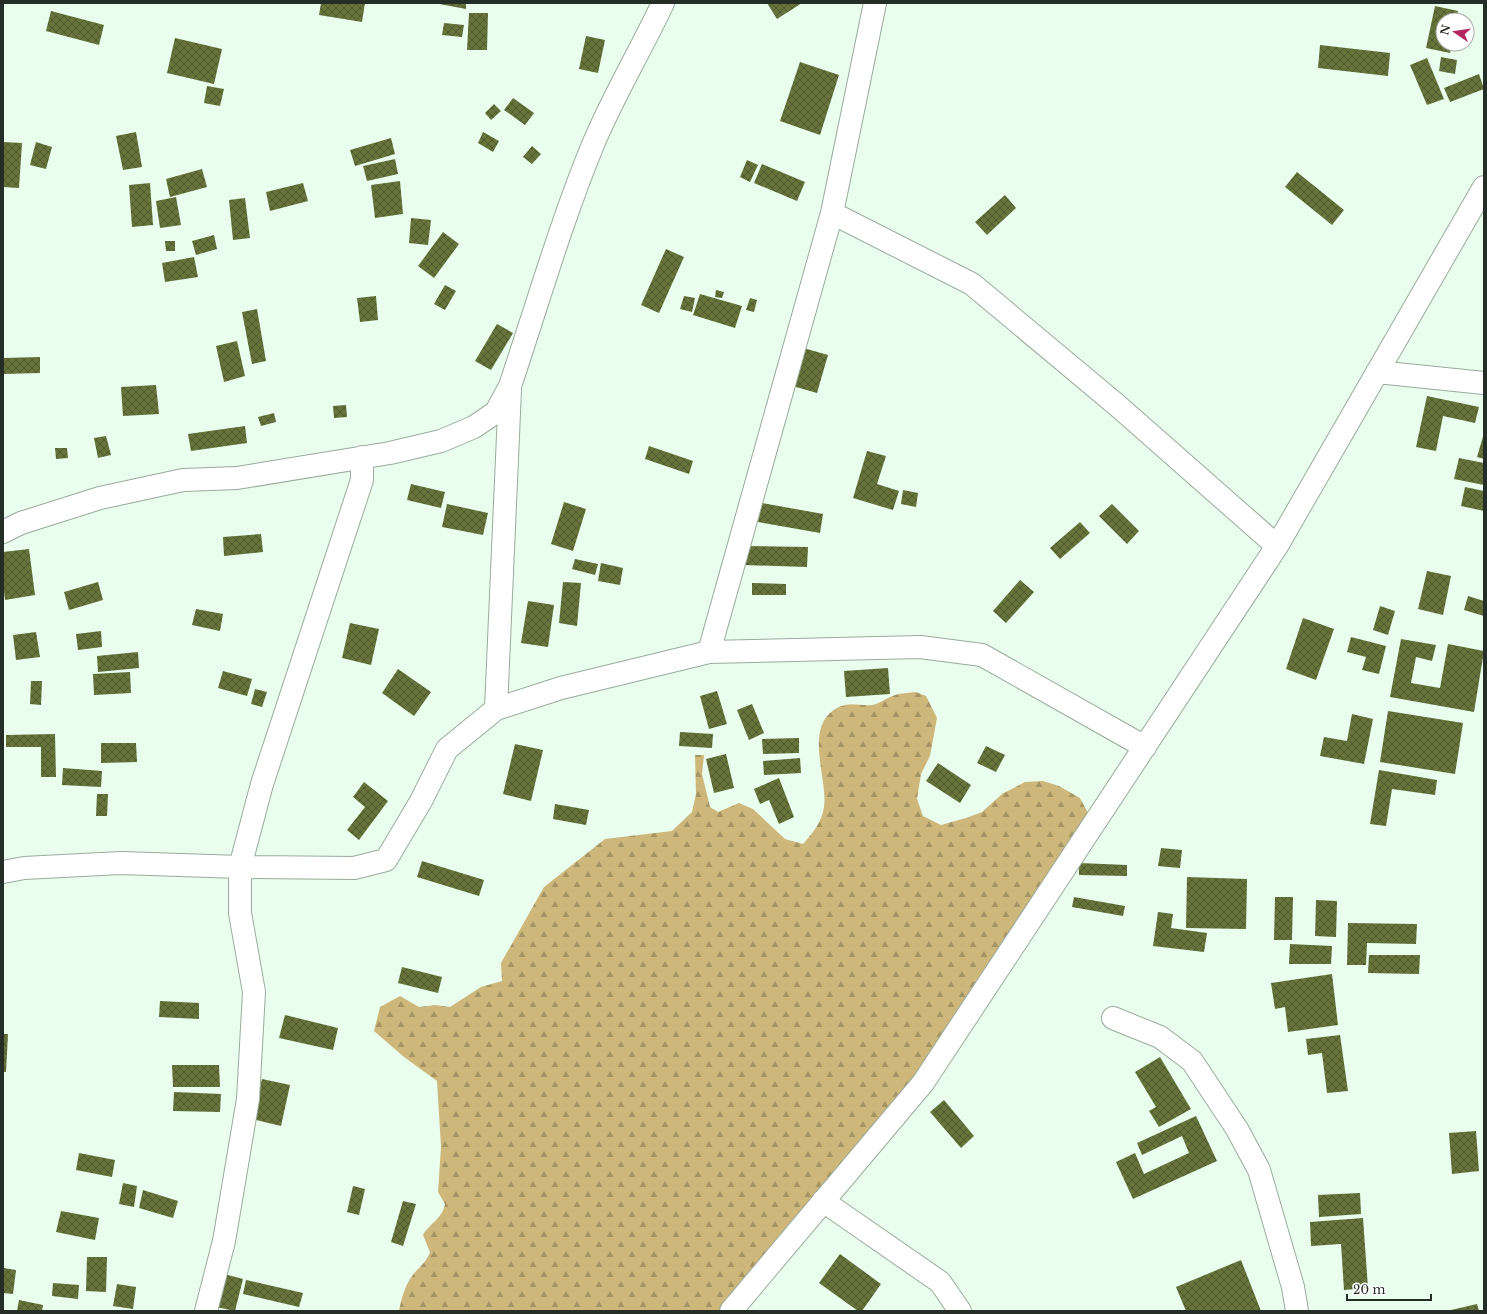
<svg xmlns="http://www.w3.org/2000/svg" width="1487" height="1314" font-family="'Libre Baskerville',serif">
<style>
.forest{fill:url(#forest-firs)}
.building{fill:url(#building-cross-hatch)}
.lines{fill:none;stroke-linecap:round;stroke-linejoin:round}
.minor-casing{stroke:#99ab9c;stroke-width:24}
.minor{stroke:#fff;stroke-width:22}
</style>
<defs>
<pattern id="forest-firs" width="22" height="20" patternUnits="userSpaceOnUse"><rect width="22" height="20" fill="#cdb77a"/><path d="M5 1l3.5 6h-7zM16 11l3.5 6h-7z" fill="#a69564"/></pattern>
<pattern id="building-cross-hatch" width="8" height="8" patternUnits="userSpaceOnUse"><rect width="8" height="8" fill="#66733a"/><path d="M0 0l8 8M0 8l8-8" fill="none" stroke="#4f5a2e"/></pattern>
</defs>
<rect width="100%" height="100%" fill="#eafeed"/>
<path class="forest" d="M916,692l10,4 11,22 -7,38 -9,18 -4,25 6,17 18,9 25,-7 16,-6 20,-18 23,-12 18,-1 16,5 21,12 14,26 -131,198 -232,289h-332c3,-15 7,-30 19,-42 6,-6 9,-9 12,-17l-7,-17c7,-12 19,-16 22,-31l-7,-12 3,-45 -4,-66 -33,-24 -30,-26 6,-24 20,-11 19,11 16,-2 15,2 31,-20 21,-6 -1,-18 43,-76 61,-48 67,-8 20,-19 4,-18 -1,-39h9l-2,19 8,33 8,5 21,-9 14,6 32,30 18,5c9,-10 19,-22 21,-37 4,-29 -21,-80 13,-99 14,-8 27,0 39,-4 6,-2 12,-7 19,-9 6,-2 14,-2 21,-3z"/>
<path class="building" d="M321,3h44l-3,19 -43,-7z
M434,3h32v6z
M767,3h35l-25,16z
M1435,6l23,5 -2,9h-13v24h9l-2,9 -24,-5z
M51,11l53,14 -5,20 -53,-14z
M469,13h19l-1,37h-20z
M444,23l20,2 -2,12 -20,-2z
M586,36l19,4 -7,33 -19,-4z
M175,38l47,11 -8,35 -47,-11z
M1320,45l70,8 -2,23 -70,-8z
M1441,57l16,3 -2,14 -16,-3z
M1427,58l17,41 -17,6 -17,-40z
M800,62l39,13 -19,60 -40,-14z
M1479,74l5,15 -34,13 -6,-14z
M207,86l17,3 -4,17 -16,-3z
M513,98l21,15 -9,12 -21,-15z
M494,104l7,7 -10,9 -6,-7z
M136,132l6,35 -19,3 -7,-34z
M483,132l16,9 -6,11 -15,-9z
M391,138l4,16 -40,12 -5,-16z
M3,142l19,1 -3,45 -16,-1z
M36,142l16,5 -6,22 -16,-4z
M532,146l9,8 -9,10 -9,-7z
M395,159l3,15 -31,7 -4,-15z
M747,160l11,5 -8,17 -10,-5z
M762,164l43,18 -8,19 -43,-18z
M202,169l5,18 -37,10 -4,-18z
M1297,172l47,38 -12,15 -47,-38z
M400,181l3,33 -28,4 -4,-33z
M150,183l3,42 -21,2 -3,-42z
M303,183l5,18 -38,10 -4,-19z
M1005,195l11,13 -29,27 -12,-13z
M176,197l5,28 -21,3 -4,-27z
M245,198l5,40 -17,2 -4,-40z
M411,218l20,2 -3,25 -19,-2z
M443,232l16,12 -25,34 -16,-12z
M214,235l3,14 -21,6 -4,-14z
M165,241h10v10h-9z
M666,249l18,8 -25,56 -18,-8z
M194,257l4,20 -33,5 -3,-19z
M445,285l11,6 -11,19 -11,-6z
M716,290l8,2 -2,6 -7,-1z
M700,294l42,12 -7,22 -42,-13z
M376,296l2,24 -18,2 -3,-24z
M684,296l11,2 -3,14 -12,-3z
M750,298l7,2 -3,12 -8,-2z
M257,309l9,52 -14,3 -10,-52z
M497,324l16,9 -22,37 -16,-9z
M237,341l8,35 -21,6 -8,-36z
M800,347l28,8 -11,38 -28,-8z
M40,357v16l-37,1v-16z
M156,385l3,29 -36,2 -2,-29z
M1427,396l52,11 -4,16 -32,-7 -7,35 -20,-4z
M346,405l1,12 -13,1 -1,-12z
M274,413l2,9 -15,4 -3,-9z
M245,426l2,17 -56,8 -3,-17z
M1484,433v26l-7,-2z
M106,436l5,19 -13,3 -4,-20z
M649,446l44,15 -4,13 -44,-15z
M55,448h12l1,10 -12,1z
M867,451l19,5 -9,28 22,7 -6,19 -40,-12z
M1459,458l25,5v22l-30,-6z
M411,484l34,8 -4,16 -34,-8z
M1465,487l19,4v20l-23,-5z
M903,490l15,3 -2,14 -15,-3z
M564,502l22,7 -13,42 -22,-7z
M762,503l61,11 -3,19 -62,-11z
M447,504l41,9 -5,22 -41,-8z
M1112,504l27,27 -12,13 -28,-28z
M1080,522l10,11 -30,26 -10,-11z
M261,534l2,18 -39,4 -1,-19z
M745,546l63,1 -1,20 -63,-2z
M29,549l6,46 -30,5 -2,-16v-32z
M575,559l23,5 -3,11 -23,-6z
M601,563l22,5 -3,17 -22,-4z
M1427,571l24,5 -8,39 -25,-6z
M1020,580l14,12 -28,31 -13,-12z
M98,582l5,18 -34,10 -5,-18z
M563,582l18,1 -4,43 -18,-3z
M752,583l34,1v11h-34z
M1468,596l16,5v15l-20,-6z
M528,601l26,4 -6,42 -27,-4z
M1380,606l15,5 -7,24 -15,-5z
M196,609l27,5 -3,17 -28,-6z
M1303,618l31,11 -18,51 -30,-11z
M350,623l29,6 -8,36 -29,-7z
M101,631l1,16 -24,3 -2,-16z
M36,632l4,25 -24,3 -3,-25z
M1351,637l35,9 -7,28 -17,-4 4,-13 -19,-5z
M1401,639l35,6 -4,16 -16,-4 -5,26 29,5 8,-44 36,7 -10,61 -84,-15z
M138,652l1,16 -41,4 -1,-16z
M888,668l2,26 -44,3 -2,-26z
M398,669l33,23 -17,24 -32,-23z
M223,671l29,8 -5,17 -29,-8z
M130,672l1,21 -37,2 -1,-21z
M31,681h11l-1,24 -11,-1z
M255,689l12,3 -5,15 -11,-3z
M717,691l10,33 -18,5 -9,-33z
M752,704l12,29 -15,7 -12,-30z
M1388,711l75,12 -8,51 -75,-12z
M1352,714l21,5 -9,45 -44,-8 4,-19 23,4z
M680,732l33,2 -1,14 -33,-2z
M55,734l1,43h-15v-30h-35v-12z
M799,738v15l-36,1 -1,-15z
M101,743h35l1,19 -36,1z
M515,744l28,6 -12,51 -28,-7z
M986,746l19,9 -9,17 -19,-9z
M726,754l8,34 -20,5 -8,-34z
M800,758l1,15 -37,2 -1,-14z
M938,763l33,22 -11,18 -34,-22z
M63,768l39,3 -1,16 -39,-2z
M1379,770l58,10 -2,15 -43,-6 -6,37 -16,-2z
M779,778l15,39 -15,7 -10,-24 -9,4 -6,-15z
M364,782l24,19 -29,39 -12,-10 18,-23 -12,-10z
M97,794h11l-1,22h-11z
M555,804l34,6 -3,15 -33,-6z
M1161,848l21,2 -2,18 -22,-2z
M422,861l62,19 -5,16 -62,-19z
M1079,863l48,2v11l-48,-1z
M1187,877l60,2 -1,50 -60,-1z
M1074,897l51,9 -2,10 -51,-9z
M1275,897h18l-1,43h-18z
M1316,900l21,1 -1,36 -21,-1z
M1158,912l15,2 -2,14 36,5 -3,19 -51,-6z
M1348,923l69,1 -1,20 -49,-1 -1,22h-19z
M1290,944l42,2 -1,18h-42z
M1369,955h51l-1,19 -51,-1z
M402,967l40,10 -4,16 -40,-10z
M1332,974l6,51 -50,7 -3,-25 -10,2 -4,-26z
M160,1001l39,2v16l-40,-2z
M285,1015l53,13 -5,22 -54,-12z
M3,1034h5l-2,38h-3z
M1340,1035l8,56 -21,2 -5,-40 -14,2 -2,-16z
M1160,1057l31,52 -32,18 -10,-16 7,-4 -21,-35z
M172,1065h47l1,22h-47z
M262,1079l28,6 -9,41 -29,-7z
M174,1092l47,2 -1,18 -47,-1z
M944,1100l30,36 -13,12 -31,-36z
M1196,1116l21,45 -84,38 -17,-37 19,-9 9,21 45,-21 -7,-17 -40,19 -5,-12z
M1476,1131l3,40 -27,3 -3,-41z
M79,1153l36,7 -3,17 -36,-7z
M123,1183l14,3 -3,21 -15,-3z
M353,1186l12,3 -6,26 -12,-3z
M143,1190l35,11 -5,17 -34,-10z
M1360,1193l1,21 -42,3 -1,-22z
M403,1201l13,3 -13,42 -12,-4z
M61,1211l38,7 -4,22 -39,-8z
M1363,1218l5,70 -24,2 -3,-46 -30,2 -1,-24z
M840,1254l41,30 -19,27h-4l-39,-28z
M87,1257h20l-1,35 -20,-1z
M1241,1260l20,51h-75l-10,-24z
M4,1268l12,2 -3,24 -10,-1z
M224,1274l19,5 -8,32 -19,-4z
M246,1280l57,13 -4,14 -56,-13z
M53,1283l26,2 -1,14 -26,-3z
M117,1284l19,3 -3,22 -20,-3z
M19,1300l24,5 -1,6h-25z
M1477,1304l2,7h-27l-1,-1z"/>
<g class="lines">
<g class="minor-casing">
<path id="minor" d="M832,213l140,71 146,122 159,140
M1377,372l107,11
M362,457v23l-100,304 -22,83 114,1 32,-8 35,-59 26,-52 49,-40 65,-21 148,-36 211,-5 62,8 163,92
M3,532l18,-9 79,-25 83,-18 54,-2 153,-25 51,-12 33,-14 22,-15 14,-26c27,-80 50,-161 82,-239 20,-49 48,-95 71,-144
M709,652l123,-439 43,-210
M496,709l14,-319
M3,872l21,-4 97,-5 119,4v46l14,79 -6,107 -24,142 -18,70
M1113,1018l47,19 32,24 45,68 22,41 34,117 4,24
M823,1201l117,81 20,29
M731,1311l192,-228 354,-537 207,-359"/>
</g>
<use href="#minor" class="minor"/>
</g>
<rect width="1487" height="1314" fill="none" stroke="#252d27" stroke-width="8"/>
<g transform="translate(1455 32) rotate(283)"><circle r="19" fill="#ffffff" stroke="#a8aba9"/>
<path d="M0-3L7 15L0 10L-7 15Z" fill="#b22764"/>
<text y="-6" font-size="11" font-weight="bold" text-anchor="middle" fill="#252d27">N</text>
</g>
<path d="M1347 1294v6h84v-6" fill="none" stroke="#252d27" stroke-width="2"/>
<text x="1353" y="1294" font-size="12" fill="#252d27" stroke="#ffffff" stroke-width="3" paint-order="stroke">20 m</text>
</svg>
